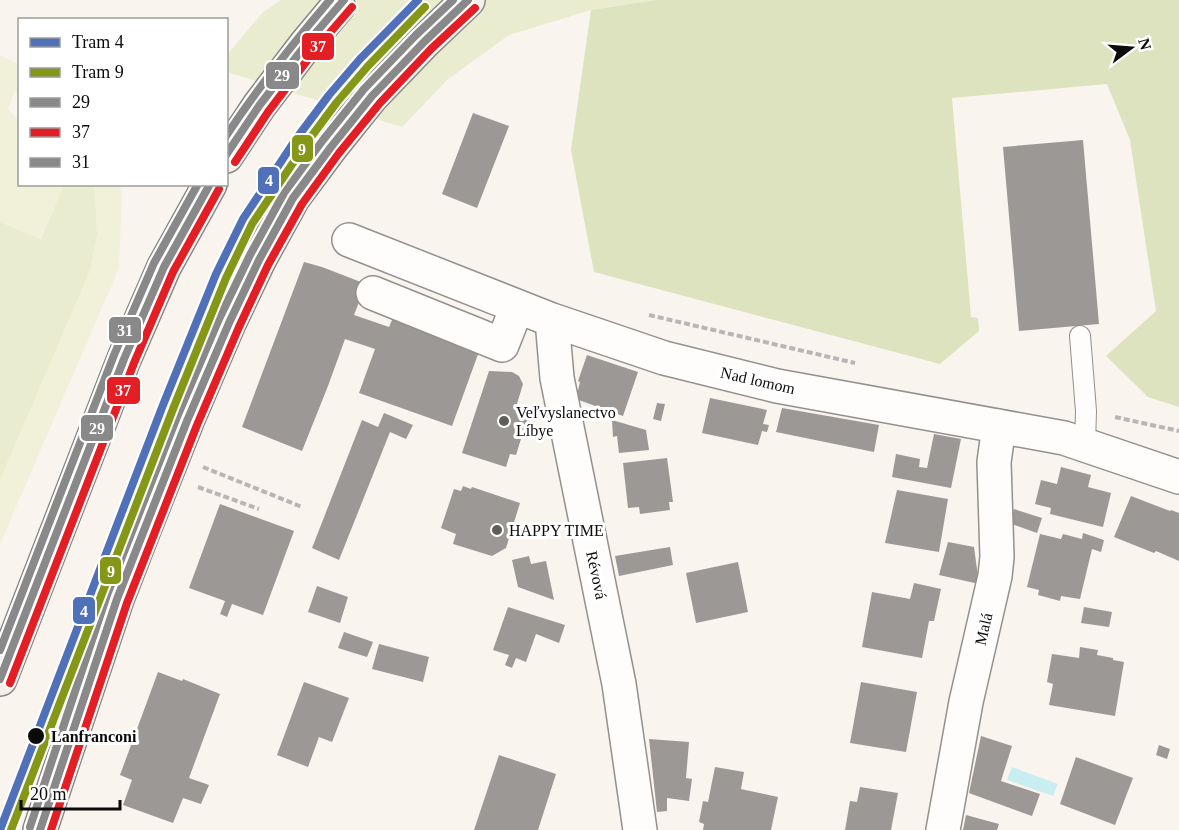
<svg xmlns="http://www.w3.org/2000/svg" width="1179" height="830" font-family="Georgia,serif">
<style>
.green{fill:#e9eccf}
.forest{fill:#dce3be}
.pitch{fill:#f1f0d9}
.water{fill:#c8eef1}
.building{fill:#9c9895}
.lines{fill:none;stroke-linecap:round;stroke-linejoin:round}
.lane-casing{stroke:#93908d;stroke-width:22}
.street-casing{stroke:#93908d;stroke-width:36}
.secondary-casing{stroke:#898784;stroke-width:36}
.path{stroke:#b7b6b5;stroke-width:4;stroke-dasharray:6 3;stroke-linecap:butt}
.lane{stroke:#fefdfc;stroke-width:20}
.street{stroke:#fefdfc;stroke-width:33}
.secondary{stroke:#f4efe8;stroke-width:33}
.bus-1-casing{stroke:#fff;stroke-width:12}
.bus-2-casing{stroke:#fff;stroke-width:12}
.bus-3-casing{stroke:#fff;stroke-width:12}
.bus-1{stroke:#898989;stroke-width:8}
.bus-2{stroke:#e31e24;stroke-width:8}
.bus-3{stroke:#898989;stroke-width:8}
.tram-1-casing{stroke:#fff;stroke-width:12}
.tram-2-casing{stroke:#fff;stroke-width:12}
.tram-1{stroke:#5071b9;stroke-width:8}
.tram-2{stroke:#849717;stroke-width:8}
.poi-dot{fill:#5f5d5a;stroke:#fff;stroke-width:2}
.stop-dot{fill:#0b0b0b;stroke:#fff;stroke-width:2}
.labels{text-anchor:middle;stroke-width:6;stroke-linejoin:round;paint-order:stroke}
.street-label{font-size:16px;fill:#0b0b0b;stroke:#fff}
.poi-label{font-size:16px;fill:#0b0b0b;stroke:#fff;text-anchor:start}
.stop-label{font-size:16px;font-weight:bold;fill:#0b0b0b;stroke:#fff;text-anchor:start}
.line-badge{stroke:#fff;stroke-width:2}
.badge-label{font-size:16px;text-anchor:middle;font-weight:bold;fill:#fff}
</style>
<rect width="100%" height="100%" fill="#faf4ee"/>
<path class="green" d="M281,0h375l-65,10 -82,25 -62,45 -45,47 -175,-55v-17l35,-42z
M64,185h29l2,4 2,46 -7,36 -90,209v-258l41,17z"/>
<path class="forest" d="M656,0h523v407l-31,-10 -42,-41 50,-45 -26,-171 -23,-56 -155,14 19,219 7,1 1,13 -39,33 -346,-92 -23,-122 20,-140z"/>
<path class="pitch" d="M0,55l19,9v29l-4,-3 -7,19 11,11 1,64 44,1 -23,54 -41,-17z
M93,185h25l4,8 -3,75 -119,276v-64l90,-209 7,-36 -2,-46z"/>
<path class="water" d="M1012,767l46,17 -5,12 -46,-16z"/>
<path class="building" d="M473,113l36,13 -32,82 -35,-14z
M1083,140l16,184 -80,7 -16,-184z
M304,262l18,5 44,17 -12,31 35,12 6,-14 86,33 -29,80 -93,-33 16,-44 -30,-10 -17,47 -26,65 -60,-24z
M587,355l51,17 -15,44 -47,-17 4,-17 -2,-1z
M489,371l23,1 7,4 4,8 -7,23 22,8 -6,13 -7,-2 -9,29 -6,-1 -4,13 -44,-14z
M710,398l57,12 -4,14 6,1 -2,7 -5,-1 -4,14 -56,-12z
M657,403l8,1 -4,17 -8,-2z
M782,408l97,17 -5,27 -98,-20z
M384,413l29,12 -7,14 -16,-7 -51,128 -27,-12 50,-128 16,7z
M612,420l34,10 3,20 -30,3 -2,-17 -4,1z
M934,434l27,5 -10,49 -59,-11 4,-23 24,5 -1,8 8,1z
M667,458l6,44h-4l1,8 -30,4 -1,-7 -11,1 -5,-45z
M1061,467l30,8 -3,12 23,6 -8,34 -53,-13 1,-6 -16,-4 6,-24 16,4z
M463,486l8,3 1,-2 48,16 -14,45 -14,8 -39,-12 3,-10 -15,-6 13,-39 7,2z
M897,490l51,9 -9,53 -54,-9z
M1131,496l39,15 1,-1 8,3v48l-23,-10 -2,2 -40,-16z
M220,504l74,27 -31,84 -31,-11 -5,13 -7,-3 5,-13 -36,-13z
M1014,509l28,9 -5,15 -28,-10z
M1083,533l21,7 -3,12 -9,-3 -12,50 -19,-3 -1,5 -22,-6 1,-5 -12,-3 13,-53 21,5 2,-5 19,5z
M948,542l26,5 5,37 -40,-9z
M670,547l3,18 -54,11 -4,-20z
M529,556l2,8 15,-3 8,39 -36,-13 -6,-27z
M738,562l10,50 -52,11 -10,-50z
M914,583l27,6 -7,32h-5l-7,37 -60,-11 10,-55 38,7z
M317,586l31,11 -8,26 -32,-11z
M508,607l57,18 -6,18 -23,-9 -10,28 -10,-4 -4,10 -7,-3 4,-10 -16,-5z
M1084,607l28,5 -3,15 -28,-4z
M344,632l29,10 -6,15 -29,-9z
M379,644l50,13 -6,25 -51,-13z
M1080,647l18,3 -1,5 16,3v2l11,2 -9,54 -66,-11 4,-21 -6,-2 5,-28 27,4z
M158,672l24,9 1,-2 37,15 -31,84 20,7 -8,19 -18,-6 -10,25 -50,-18 9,-25 -12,-5z
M304,682l45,16 -17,44 -13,-5 -11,30 -31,-12z
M861,682l56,10 -11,60 -56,-9z
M981,736l31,10 -11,35 39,13 -8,22 -63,-23z
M649,739l40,3 -3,36 6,1 -3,22 -22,-3v13l-10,1z
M1159,745l11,4 -3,10 -11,-4z
M499,755l57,19 -18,56h-64z
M1076,757l57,21 -18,47 -55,-21z
M715,767l29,5 -3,17 37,8 -7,33h-68l1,-6 -5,-2 4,-21 5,1z
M860,787l38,6 -7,37h-46l5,-29 7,1z
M966,815l33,9 -2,6h-34z"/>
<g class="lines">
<g class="lane-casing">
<path id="lane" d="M1080,336l6,75 -1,34"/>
</g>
<g class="street-casing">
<path id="street" d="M349,240l203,80 112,38 113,28 287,52 115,39
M373,293l129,52 15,-38
M552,320l5,58 62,306 21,146
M943,830l23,-128 29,-126 2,-19 -3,-95 5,-36"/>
</g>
<g class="secondary-casing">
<path id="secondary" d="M226,156l33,-50 48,-63 31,-37
M0,679l124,-320 40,-92 46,-83
M40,830l77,-231 26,-67 44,-111 42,-98 30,-63 34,-62 38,-51 41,-51 52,-54 44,-42"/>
</g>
<path class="path" d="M649,315l206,48
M1115,417l64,14
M203,467l99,40
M198,487l61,22"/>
<use href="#lane" class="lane"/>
<use href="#street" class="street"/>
<use href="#secondary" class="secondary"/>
<g class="bus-1-casing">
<path id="bus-1" d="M226,155l33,-49 48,-63 37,-43
M0,679l124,-320 40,-92 46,-83
M40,830l77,-231 70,-178 42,-98 30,-63 34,-62 38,-51 41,-51 52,-54 44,-42"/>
</g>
<g class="bus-2-casing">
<path id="bus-2" d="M235,162l33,-50 47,-62 37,-43
M10,683l124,-320 39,-91 46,-83
M51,830l76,-227 70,-178 42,-98 29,-62 34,-61 37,-51 41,-50 51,-54 44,-41"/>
</g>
<g class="bus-3-casing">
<path id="bus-3" d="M226,136c32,-48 67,-93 104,-136
M0,650l114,-295 40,-92 44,-79
M30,827l77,-232 70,-178 42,-98 31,-64 34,-62 39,-53 41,-51 52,-54 37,-35"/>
</g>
<use href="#bus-1" class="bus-1"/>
<use href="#bus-2" class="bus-2"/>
<use href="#bus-3" class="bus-3"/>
<g class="tram-1-casing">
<path id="tram-1" d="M0,830l163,-425 53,-131 27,-55 53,-80 33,-44 31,-36 58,-59"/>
</g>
<g class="tram-2-casing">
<path id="tram-2" d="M11,830l162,-421 53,-131 26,-54 53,-79 32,-43 31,-36 57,-59"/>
</g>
<use href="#tram-1" class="tram-1"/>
<use href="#tram-2" class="tram-2"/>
</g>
<g class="poi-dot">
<circle cx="504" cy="421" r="6"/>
<circle cx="497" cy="530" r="6"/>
</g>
<circle class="stop-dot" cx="36" cy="736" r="9"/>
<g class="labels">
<g class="street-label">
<text transform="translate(758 380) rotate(13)" y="6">Nad lomom</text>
<text transform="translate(597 575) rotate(78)" y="6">Révová</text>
<text transform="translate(983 629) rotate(-77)" y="6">Malá</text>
</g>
<g class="poi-label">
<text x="516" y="418">Veľvyslanectvo<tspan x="516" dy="18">Líbye</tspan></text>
<text x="509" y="536">HAPPY TIME</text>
</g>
<g class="stop-label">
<text x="51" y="742">Lanfranconi</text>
</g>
</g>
<g class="line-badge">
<rect x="301" y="32" width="34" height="29" rx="6" fill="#e31e24"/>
<rect x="265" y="61" width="35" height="29" rx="6" fill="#898989"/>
<rect x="291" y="134" width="23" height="29" rx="6" fill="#849717"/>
<rect x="257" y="166" width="23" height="29" rx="6" fill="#5071b9"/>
<rect x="108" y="316" width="34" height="28" rx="6" fill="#898989"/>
<rect x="106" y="376" width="35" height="29" rx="6" fill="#e31e24"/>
<rect x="80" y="414" width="34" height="28" rx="6" fill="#898989"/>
<rect x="99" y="556" width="23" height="29" rx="6" fill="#849717"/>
<rect x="72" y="596" width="24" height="29" rx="6" fill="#5071b9"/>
</g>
<g class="badge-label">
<text x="318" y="52">37</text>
<text x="282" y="81">29</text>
<text x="302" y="155">9</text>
<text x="269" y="186">4</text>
<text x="125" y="336">31</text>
<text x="123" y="396">37</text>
<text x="97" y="434">29</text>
<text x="111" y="577">9</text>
<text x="84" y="617">4</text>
</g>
<rect x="18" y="18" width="210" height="168" fill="#ffffff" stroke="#9d9d9d" stroke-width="1.5"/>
<rect x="30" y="38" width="30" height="9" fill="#5071b9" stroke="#9d9d9d" stroke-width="1.5"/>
<text x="72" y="48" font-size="18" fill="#0b0b0b">Tram 4</text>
<rect x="30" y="68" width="30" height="9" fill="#849717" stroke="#9d9d9d" stroke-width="1.5"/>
<text x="72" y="78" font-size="18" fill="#0b0b0b">Tram 9</text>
<rect x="30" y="98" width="30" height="9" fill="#898989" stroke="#9d9d9d" stroke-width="1.5"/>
<text x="72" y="108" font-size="18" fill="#0b0b0b">29</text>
<rect x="30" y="128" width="30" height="9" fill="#e31e24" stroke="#9d9d9d" stroke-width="1.5"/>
<text x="72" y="138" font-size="18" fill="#0b0b0b">37</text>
<rect x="30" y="158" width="30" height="9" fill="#898989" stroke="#9d9d9d" stroke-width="1.5"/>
<text x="72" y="168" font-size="18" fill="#0b0b0b">31</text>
<g transform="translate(1131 48) rotate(74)" stroke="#ffffff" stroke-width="4.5" paint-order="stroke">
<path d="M0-4.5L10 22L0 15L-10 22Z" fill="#0b0b0b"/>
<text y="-9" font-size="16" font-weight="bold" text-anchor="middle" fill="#0b0b0b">N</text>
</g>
<path d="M21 800v9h99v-9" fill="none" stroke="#0b0b0b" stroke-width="3"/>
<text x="30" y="800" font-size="18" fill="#0b0b0b" stroke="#ffffff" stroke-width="4.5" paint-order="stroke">20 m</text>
</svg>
